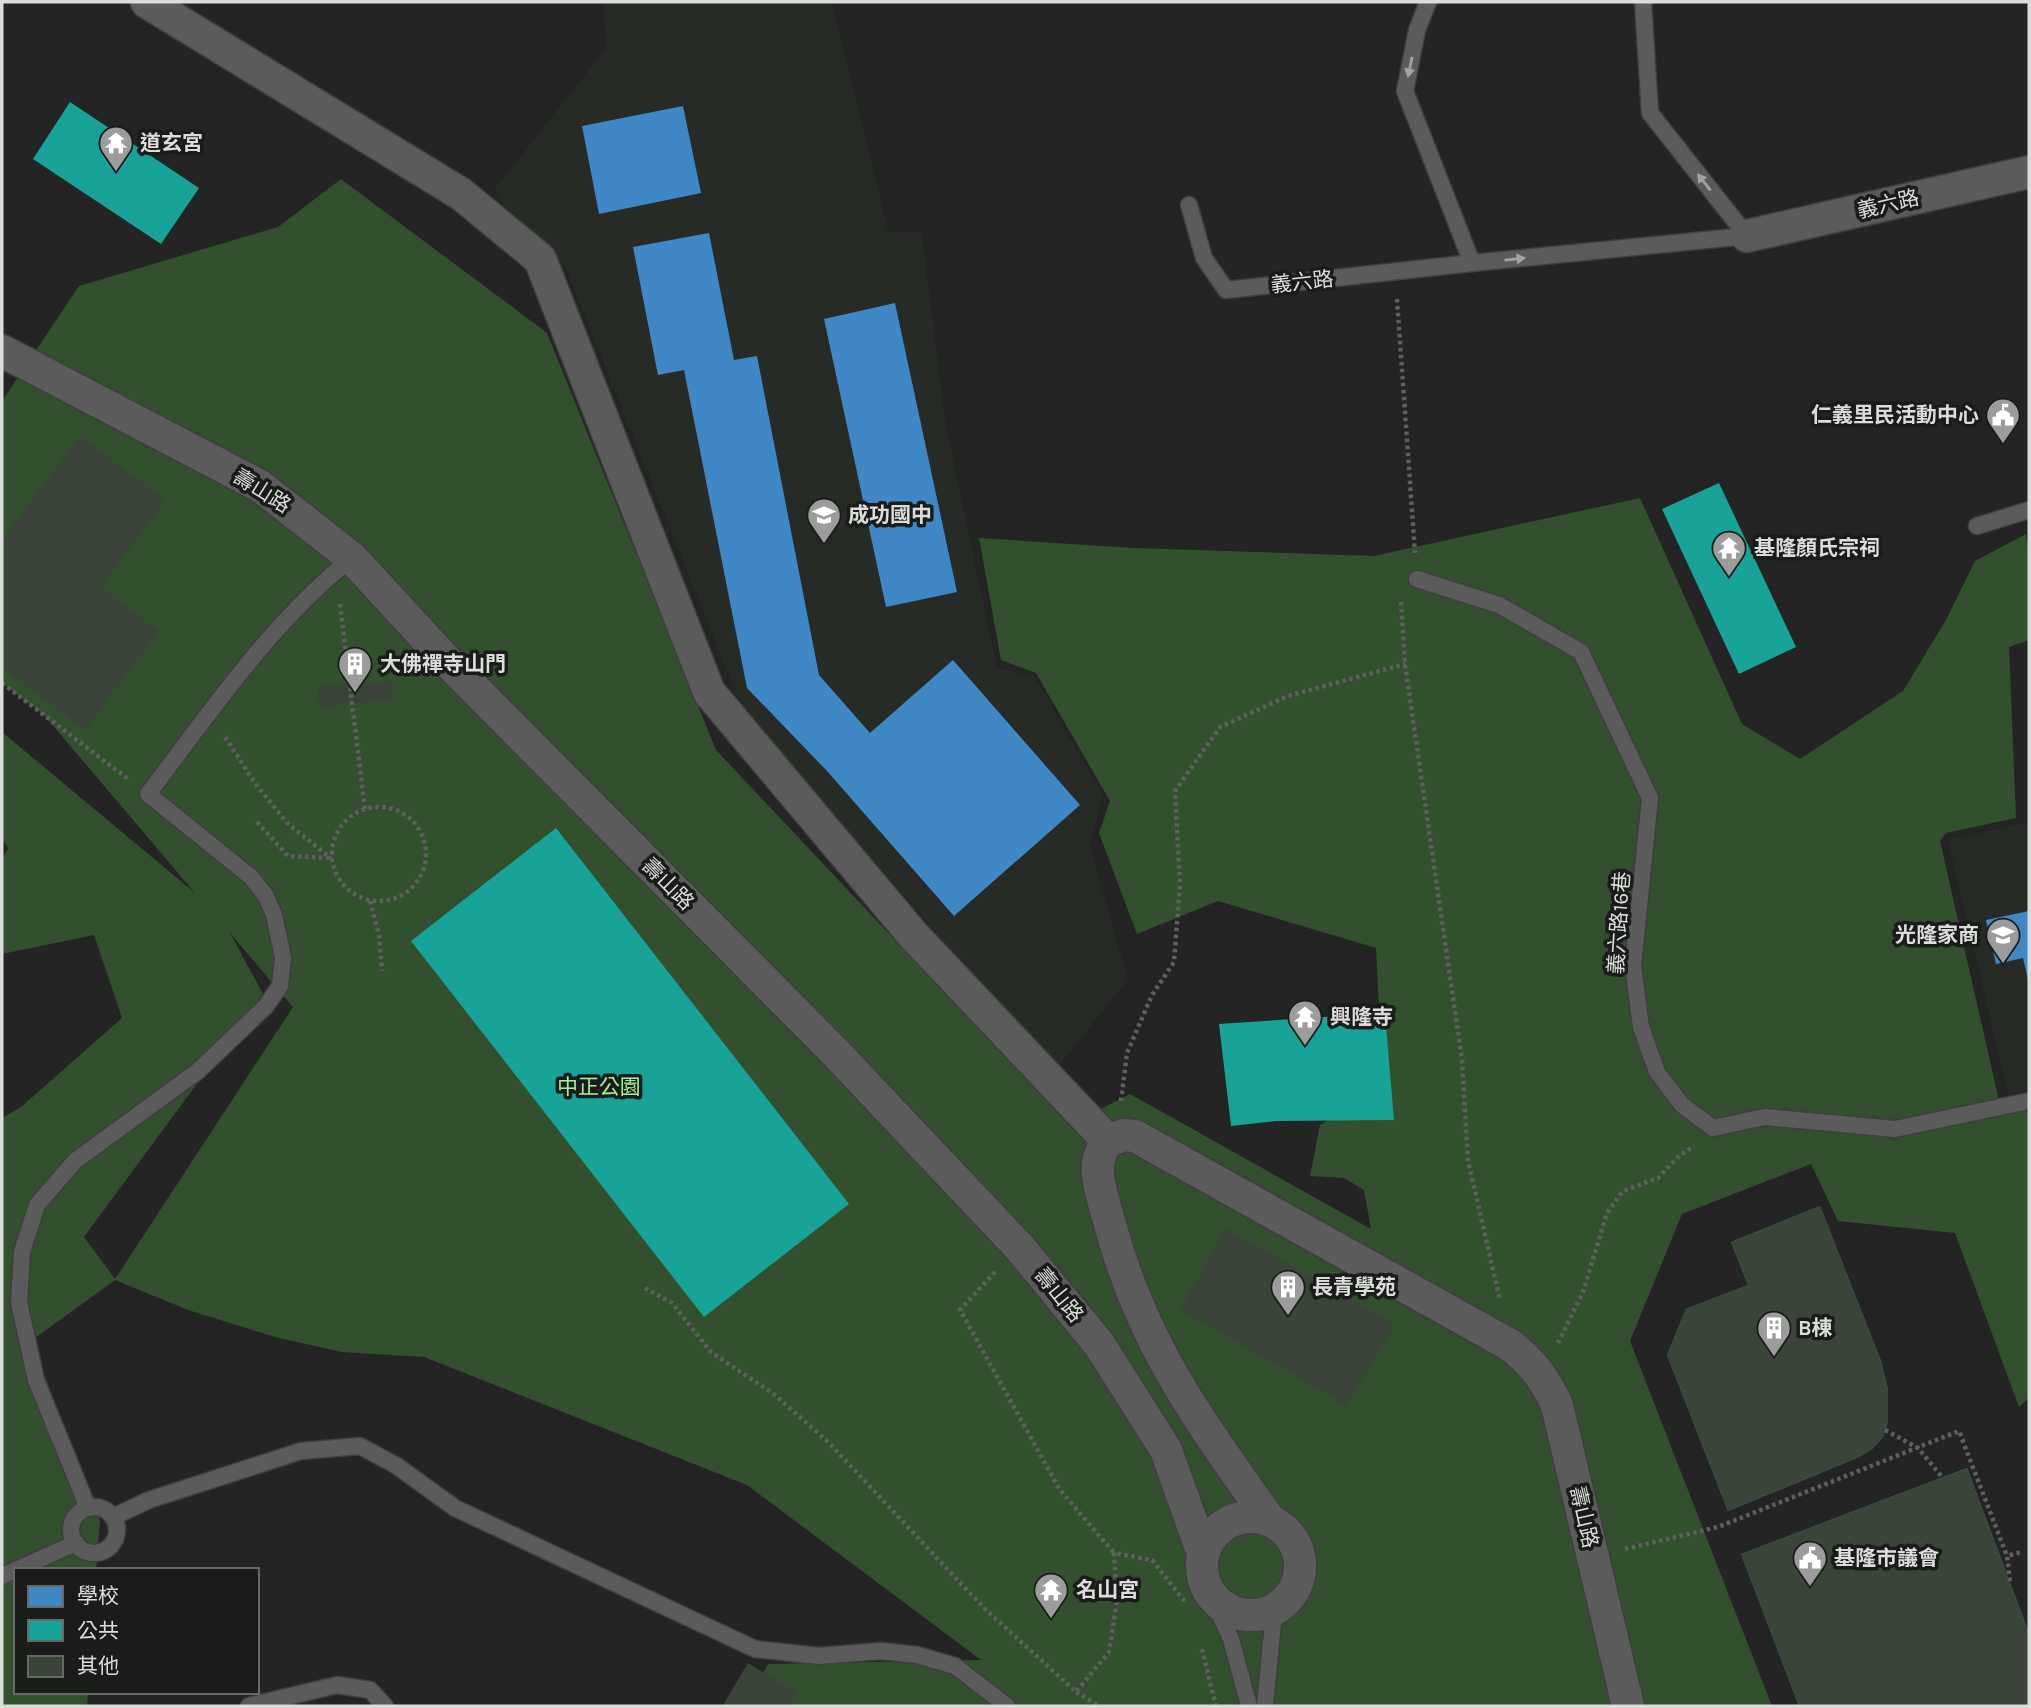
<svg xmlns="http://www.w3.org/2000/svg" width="2031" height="1708" font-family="Karla,'Noto Sans TC',sans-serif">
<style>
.built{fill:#262c25}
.green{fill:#32502e;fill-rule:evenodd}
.schools{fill:#3f88c5}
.public{fill:#17a398;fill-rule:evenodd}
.building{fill:#3a4439}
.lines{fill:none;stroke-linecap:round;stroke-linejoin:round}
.lane-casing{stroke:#3e3f3e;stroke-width:19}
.street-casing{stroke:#3e3f3e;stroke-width:35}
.path{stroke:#5f5f5f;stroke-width:4.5;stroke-dasharray:3.5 3.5;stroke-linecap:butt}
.lane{stroke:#5a5b5a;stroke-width:16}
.street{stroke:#5a5b5a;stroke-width:32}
.oneway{fill:#a1a2a1}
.labels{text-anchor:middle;stroke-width:7;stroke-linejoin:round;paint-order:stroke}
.poi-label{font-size:21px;font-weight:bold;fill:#dbdddb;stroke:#1a1c19;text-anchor:start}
.street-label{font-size:21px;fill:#dbdddb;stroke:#1a1c19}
.park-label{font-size:21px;fill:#a2f09b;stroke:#1a1c19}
</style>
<rect width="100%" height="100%" fill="#242424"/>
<path class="built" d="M603,2h229l56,229 34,2 23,188 52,247 37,8 69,120 -13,49 38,134 -73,92 -313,-363 -177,-442 -53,-44 -17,-33 111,-141z
M2029,822v268l-21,4 -60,-254z"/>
<path class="green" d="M341,179l206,154 169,417 353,375 61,-31 241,135 -7,-39 -20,-12 -34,-2 10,-51 63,-39 -7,-138 -158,-47 -81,33 -38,-101 11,-32 -74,-128 -35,-13 -22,-122 154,10 241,8 266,-58 102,226 58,35 103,-68 43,-71 29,-59 51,-27 3,18v88l-20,7 7,171 -70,15 -6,8 60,264 29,-2v295l-10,9 -64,-174 -117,-12 -27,-57 -129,50 -52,127 142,365h-1028l24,-42 213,-4 -234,-175 -323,-128 -82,-5 -67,-15 -87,-27 -73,-30 -84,61 69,180 -4,49h-80v122h72l-1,14h-85v-588l19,-11 101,-89 -28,-83 -92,19v-97l7,-9 -7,-8v-108l193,161 -151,-178 -42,-32v-282l77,-115 199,-59zM230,933l63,74 -178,272 -31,-42 179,-243z"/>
<path class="schools" d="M683,106l18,87 -102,21 -17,-88z
M709,233l25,127 23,-4 62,319 51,58 83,-73 127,145 -126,111 -127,-145 -80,-83 -63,-318 -26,5 -25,-128z
M895,303l62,289 -71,15 -62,-288z
M2029,911v69h-1l-5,-22 -27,6 -10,-44z"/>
<path class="public" d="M70,102l129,86 -38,56 -128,-85z
M1719,483l77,164 -57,27 -77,-165z
M556,828l293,376 -145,113 -293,-376z
M1385,1013l9,107 -118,1 -45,5 -12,-102z
M1820,1206l61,155 7,29v32l-5,15 -11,12 -13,8 -131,54 -61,-156 19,-46 62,-24 -17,-43z
M1967,1468l62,165v73h-230l-58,-152zM1886,1579l15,1 24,14 11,26 -1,14 -15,24 -13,7 -15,3 -15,-2 -13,-8 -10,-11 -6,-14 3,-30 10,-12z"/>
<path class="building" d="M80,436l85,65 -65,86 58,44 -73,99 -83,-63v-126z
M391,681l2,19 -74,7 -1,-20z
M1820,1206l61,155 7,29v32l-5,15 -11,12 -13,8 -131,54 -61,-156 19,-46 62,-24 -17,-43z
M1225,1228l170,97 -49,80 -165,-95z
M1967,1468l62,165v73h-230l-58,-152z
M748,1663l49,30 -8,13h-70l4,-1z"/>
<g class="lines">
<g class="lane-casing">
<path id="lane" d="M1428,2l-11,28 -12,61 67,172 275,-27
M1643,2l7,111 97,123
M1189,205l15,53 22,32 246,-27
M1977,526l52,-16
M1417,579l82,26 82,47 69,146 -17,168 8,61 16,45 25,33 31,23 52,-11 130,12 134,-28
M71 1530a23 23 0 1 1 46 0a23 23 0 1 1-46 0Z
M88,1508l-52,-128 -17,-78 3,-50 15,-47 38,-44 123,-90 68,-65 14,-20 3,-28 -9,-43 -8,-19 -15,-19 -103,-83c61,-80 125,-174 204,-236
M113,1517l36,-17 152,-49 59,-5 37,20 58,42 300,141 64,7 62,-5 36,4 38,11 52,40
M2,1576l74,-33
M1213,1600l18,39 18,67
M249,1706l88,-21 33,5 15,16
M1265,1706l9,-94"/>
</g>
<g class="street-casing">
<path id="street" d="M147,2l314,192 79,65 169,433 205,244 194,205
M1747,236l282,-64
M2,351l258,135 92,72 95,103 386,389 187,198 79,96 67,106 36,101
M1202 1566a49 49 0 1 1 98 0a49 49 0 1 1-98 0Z
M1269,1519c-73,-103 -129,-178 -161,-302 -7,-26 -19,-53 0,-76l16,-6 11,1 375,209c22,17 35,34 47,60l71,301"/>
</g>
<path class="path" d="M1397,299l18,254
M1401,602l4,62 57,396 6,101 32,139
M340,604l25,205
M2,683l126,96
M225,737l32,49 32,39 42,33
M332 854a47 47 0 1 1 94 0a47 47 0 1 1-94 0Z
M257,822l31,34 44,2
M370,901l9,34 3,36
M1121,1101l6,-48 25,-58 22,-33 6,-78 -5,-93 45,-64 68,-31 117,-32
M995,1272l-35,38 100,180 54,63
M645,1288l27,15 39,49 64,43 53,47 157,167 91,83 33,-40 8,-51 -3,-48 38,7 34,43
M1558,1343l25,-51 24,-79 16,-22 35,-13 21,-22 15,-10
M1885,1430l33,18 24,29
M1625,1549l93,-22 241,-96 48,125
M2010,1581l-3,-25 14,-4
M1202,1649l14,57
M1076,1692l23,14"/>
<use href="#lane" class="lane"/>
<use href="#street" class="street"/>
</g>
<defs><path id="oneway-solid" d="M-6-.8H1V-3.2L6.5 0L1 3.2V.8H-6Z" transform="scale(1.75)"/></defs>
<g class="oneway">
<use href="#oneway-solid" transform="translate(1410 67) rotate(102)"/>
<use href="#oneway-solid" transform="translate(1704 182) rotate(-128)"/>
<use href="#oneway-solid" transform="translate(1515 259) rotate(-6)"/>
</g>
<defs>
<g id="temple-pin" transform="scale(1.75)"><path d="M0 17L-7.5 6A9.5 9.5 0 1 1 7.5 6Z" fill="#9b9c9b" stroke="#1a1c19"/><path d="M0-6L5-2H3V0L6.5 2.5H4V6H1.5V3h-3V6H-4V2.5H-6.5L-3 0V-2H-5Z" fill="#fff"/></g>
<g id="civic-pin" transform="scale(1.75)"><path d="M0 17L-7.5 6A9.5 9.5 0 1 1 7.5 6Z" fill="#9b9c9b" stroke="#1a1c19"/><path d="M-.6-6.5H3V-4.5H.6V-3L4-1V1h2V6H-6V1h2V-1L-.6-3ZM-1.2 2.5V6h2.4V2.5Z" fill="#fff"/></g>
<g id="school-pin" transform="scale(1.75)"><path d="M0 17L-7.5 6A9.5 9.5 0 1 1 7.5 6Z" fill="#9b9c9b" stroke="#1a1c19"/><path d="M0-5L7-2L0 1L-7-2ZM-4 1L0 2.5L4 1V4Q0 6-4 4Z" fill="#fff"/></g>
<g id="building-pin" transform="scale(1.75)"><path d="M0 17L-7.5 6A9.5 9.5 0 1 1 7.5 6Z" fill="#9b9c9b" stroke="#1a1c19"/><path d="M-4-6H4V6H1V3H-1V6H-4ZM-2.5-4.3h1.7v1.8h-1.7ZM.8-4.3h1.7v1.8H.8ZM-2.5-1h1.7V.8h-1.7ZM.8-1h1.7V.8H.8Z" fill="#fff"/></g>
</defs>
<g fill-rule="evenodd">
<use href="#temple-pin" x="116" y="143"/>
<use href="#civic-pin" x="2003" y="415"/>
<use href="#school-pin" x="824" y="515"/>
<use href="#temple-pin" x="1729" y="548"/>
<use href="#building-pin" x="355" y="664"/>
<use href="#school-pin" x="2003" y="935"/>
<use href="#temple-pin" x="1305" y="1017"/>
<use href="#building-pin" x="1288" y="1287"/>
<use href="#building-pin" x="1774" y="1328"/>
<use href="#civic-pin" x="1810" y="1558"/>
<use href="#temple-pin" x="1051" y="1590"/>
</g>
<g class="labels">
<g class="poi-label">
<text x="140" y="150">道玄宮</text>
<text x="1979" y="422" text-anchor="end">仁義里民活動中心</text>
<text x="848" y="522">成功國中</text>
<text x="1754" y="555">基隆顏氏宗祠</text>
<text x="380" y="671">大佛禪寺山門</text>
<text x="1979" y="942" text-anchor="end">光隆家商</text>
<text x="1330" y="1024">興隆寺</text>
<text x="1312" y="1294">長青學苑</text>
<text x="1798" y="1335">B棟</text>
<text x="1834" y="1565">基隆市議會</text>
<text x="1076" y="1597">名山宮</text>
</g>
<g class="street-label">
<text transform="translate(1888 204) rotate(-13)" y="7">義六路</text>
<text transform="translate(1302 282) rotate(-6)" y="7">義六路</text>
<text transform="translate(262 491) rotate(32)" y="7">壽山路</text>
<text transform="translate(668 884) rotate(45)" y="7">壽山路</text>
<text transform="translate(1619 923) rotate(-86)" y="7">義六路16巷</text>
<text transform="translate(1059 1295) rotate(51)" y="7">壽山路</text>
<text transform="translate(1584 1517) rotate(77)" y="7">壽山路</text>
</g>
<g class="park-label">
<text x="599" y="1094">中正公園</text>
</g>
</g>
<rect width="2031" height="1708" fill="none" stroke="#dbdddb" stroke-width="7"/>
<rect x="14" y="1568" width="245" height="126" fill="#1a1c19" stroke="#676967" stroke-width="2"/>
<rect x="28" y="1586" width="35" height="21" fill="#3f88c5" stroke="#676967" stroke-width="2"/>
<text x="77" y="1603" font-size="21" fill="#dbdddb">學校</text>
<rect x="28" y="1620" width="35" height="21" fill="#17a398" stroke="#676967" stroke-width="2"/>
<text x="77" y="1638" font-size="21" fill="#dbdddb">公共</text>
<rect x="28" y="1656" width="35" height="21" fill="#3a4439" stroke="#676967" stroke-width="2"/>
<text x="77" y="1673" font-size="21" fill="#dbdddb">其他</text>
</svg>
